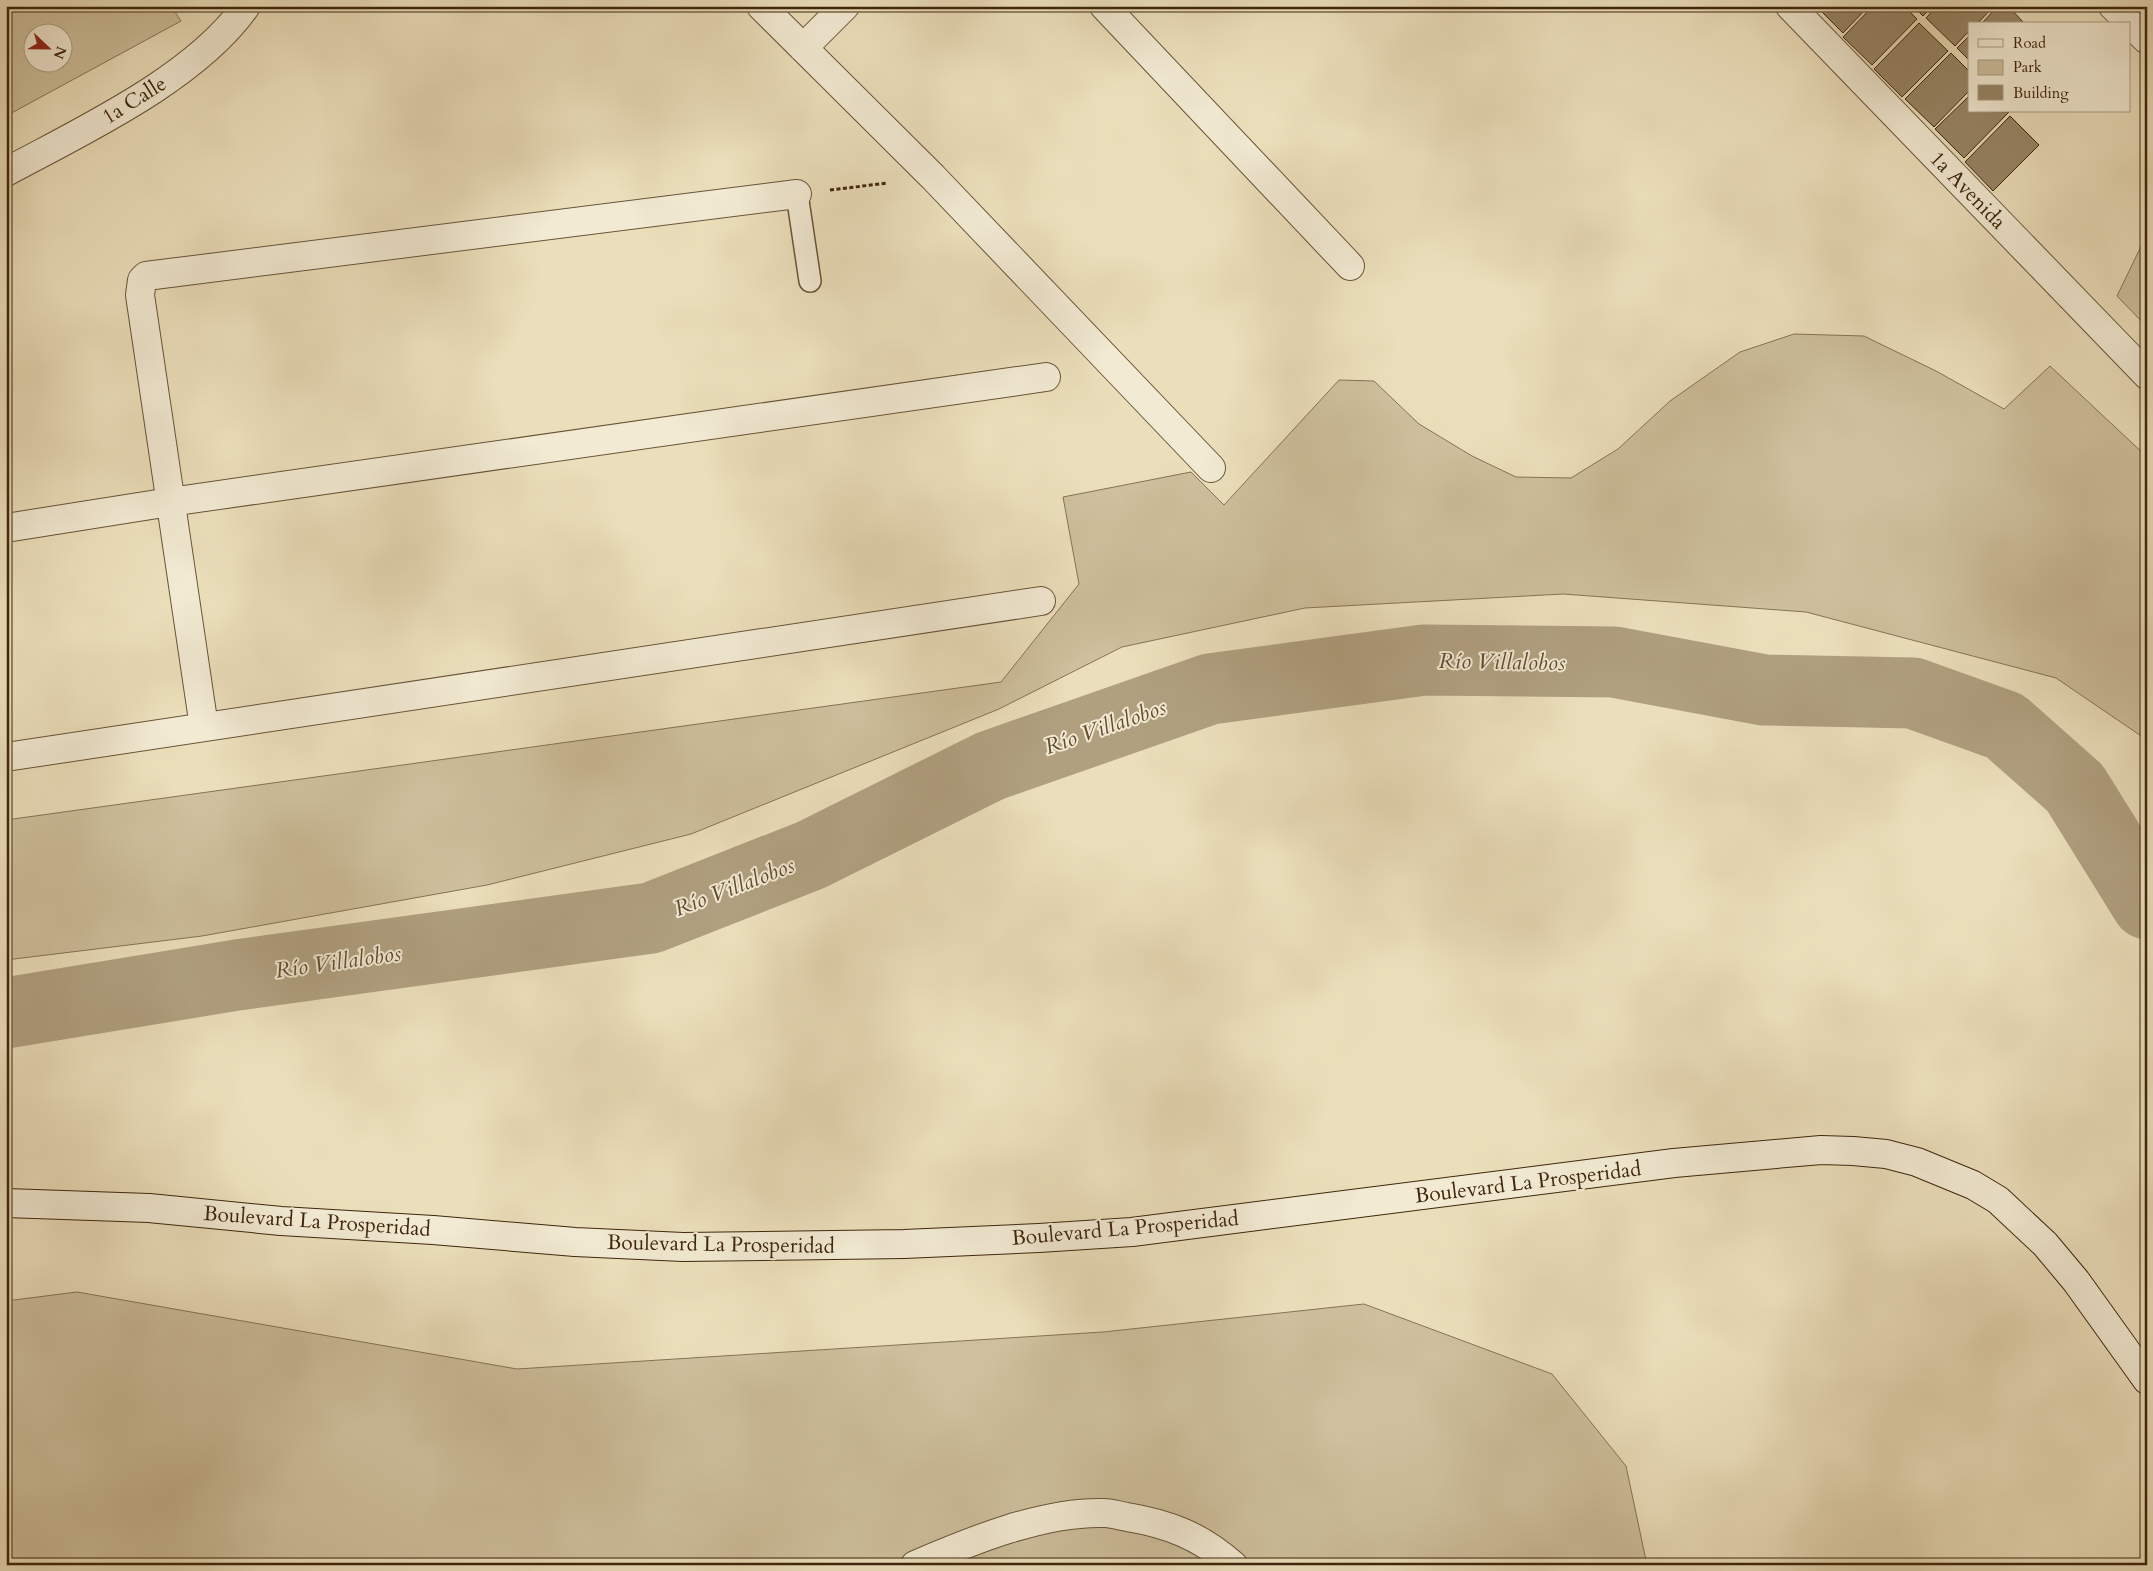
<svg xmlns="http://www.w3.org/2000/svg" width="2153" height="1571" font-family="Cardo,serif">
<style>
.green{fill:#cec09d;stroke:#867354;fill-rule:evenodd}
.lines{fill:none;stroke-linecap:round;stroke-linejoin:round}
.river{stroke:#b0a080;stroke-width:71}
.building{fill:#988667;stroke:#3e260c}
.service-casing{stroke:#695438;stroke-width:24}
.minor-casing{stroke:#695438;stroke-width:30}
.secondary-casing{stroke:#3e260c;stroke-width:30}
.path{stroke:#3e260c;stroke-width:3;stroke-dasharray:4 2.5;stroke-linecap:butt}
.service{stroke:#f2ead3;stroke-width:21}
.minor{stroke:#f2ead3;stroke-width:28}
.secondary{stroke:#f2ead3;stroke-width:28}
.labels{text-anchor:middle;stroke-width:4;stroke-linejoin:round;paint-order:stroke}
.street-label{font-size:21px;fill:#3e260c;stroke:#f2ead3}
.water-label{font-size:22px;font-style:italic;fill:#604b2f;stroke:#f2ead3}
</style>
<rect width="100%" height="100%" fill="#ebdfbb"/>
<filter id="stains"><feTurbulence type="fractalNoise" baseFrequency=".004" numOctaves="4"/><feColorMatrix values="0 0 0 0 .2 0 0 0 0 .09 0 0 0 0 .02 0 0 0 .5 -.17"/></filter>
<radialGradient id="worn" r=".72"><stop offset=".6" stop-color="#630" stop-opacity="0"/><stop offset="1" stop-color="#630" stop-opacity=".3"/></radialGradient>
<path class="green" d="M6,6h165l10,15 -175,95zM32,32h30v30h-30z
M2147,234v93l-30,-31z
M1794,334l70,2 72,35 68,38 46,-43 97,91v283l-91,-62 -250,-66 -243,-18 -258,14 -183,39 -123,62 -308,125 -204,51 -285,51 -196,24v-140l995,-138 78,-98 -16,-87 128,-25 33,33 115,-125 35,1 45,43 53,32 44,21 55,1 47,-29 52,-48 70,-49z
M77,1292l440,77 586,-37 261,-28 188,70 74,92 21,99h-1641v-264z"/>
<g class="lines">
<path class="river" d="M6,1013l231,-38 414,-57 160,-63 179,-89 220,-77 214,-29 190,2 150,28 149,3 92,33 70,62 72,116"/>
</g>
<path class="building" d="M1816,6h53l-26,27z
M1873,6h31l13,13 -45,46 -29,-28z
M1913,6h20l-10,10z
M1937,6h57l-17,18h-8v7l-14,15 -29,-28z
M1998,6h10l17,18h-44z
M1919,23l29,28 -46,46 -28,-28z
M1969,36v24l-12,-12z
M1951,53l18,18v20l-35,36 -29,-28z
M1969,96v15l40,1 -45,46 -29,-29z
M2010,116l29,29 -46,46 -28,-29z"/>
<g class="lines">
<g class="service-casing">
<path id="service" d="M797,194l13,87"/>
</g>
<g class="minor-casing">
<path id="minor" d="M761,6l172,171 278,291
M1104,6l246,260
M1790,6l357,369
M2113,6l33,33
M803,48l42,-42
M6,172c76,-41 190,-94 240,-166
M6,528l164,-26 876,-125
M204,727l-64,-432 2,-15 4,-4 651,-82
M6,757l1035,-156
M915,1565c56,-24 128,-54 190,-52 7,0 15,3 22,4 42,7 73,19 106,48"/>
</g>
<g class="secondary-casing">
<path id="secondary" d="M6,1203l143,5 132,13 152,9 142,12 108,5 221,-3 135,-6 93,-6 542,-69 147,-13 32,1 33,3 31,8 56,23 25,15 47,44 31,37 71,99"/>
</g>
<path class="path" d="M830,190l58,-7"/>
<use href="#service" class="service"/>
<use href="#minor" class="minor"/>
<use href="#secondary" class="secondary"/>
</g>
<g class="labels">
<g class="street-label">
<text transform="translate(134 100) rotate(-32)" y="7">1a Calle</text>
<text transform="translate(1968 190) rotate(46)" y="7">1a Avenida</text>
<text transform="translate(1528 1182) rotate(-7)" y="7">Boulevard La Prosperidad</text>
<text transform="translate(317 1221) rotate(4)" y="7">Boulevard La Prosperidad</text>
<text transform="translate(1125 1228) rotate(-5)" y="7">Boulevard La Prosperidad</text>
<text transform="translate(721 1244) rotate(1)" y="7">Boulevard La Prosperidad</text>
</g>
<g class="water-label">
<text transform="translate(1502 661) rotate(1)" y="8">Río Villalobos</text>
<text transform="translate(1105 726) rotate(-19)" y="8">Río Villalobos</text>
<text transform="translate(734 886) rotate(-21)" y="8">Río Villalobos</text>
<text transform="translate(338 961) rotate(-8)" y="8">Río Villalobos</text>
</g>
</g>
<rect width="2153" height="1571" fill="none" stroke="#ebdfbb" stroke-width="25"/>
<rect x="8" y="8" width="2138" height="1556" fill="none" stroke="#3e260c" stroke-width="2.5"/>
<rect x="12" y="12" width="2128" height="1546" fill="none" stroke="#3e260c"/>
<rect x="1968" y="22" width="162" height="90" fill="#f2ead3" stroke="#aa9c83"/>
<rect x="1978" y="39" width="25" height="8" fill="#f2ead3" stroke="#aa9c83"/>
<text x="2013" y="48" font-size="15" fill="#3e260c">Road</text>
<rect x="1978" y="60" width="25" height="15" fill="#cec09d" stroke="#aa9c83"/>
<text x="2013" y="72" font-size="15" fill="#3e260c">Park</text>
<rect x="1978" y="85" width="25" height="15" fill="#988667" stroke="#aa9c83"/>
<text x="2013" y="98" font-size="15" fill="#3e260c">Building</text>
<g transform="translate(48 48) rotate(112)"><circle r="24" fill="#f2ead3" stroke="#aa9c83"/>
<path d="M0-4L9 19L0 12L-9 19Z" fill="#8f2418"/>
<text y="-8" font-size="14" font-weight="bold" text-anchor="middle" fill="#3e260c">N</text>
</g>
<rect width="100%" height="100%" filter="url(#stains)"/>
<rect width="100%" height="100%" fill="url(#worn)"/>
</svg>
